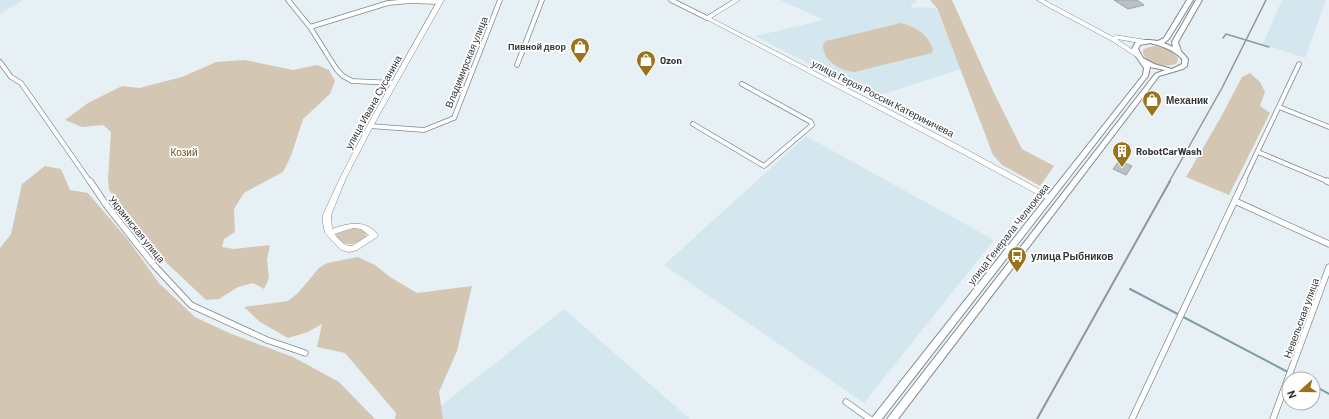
<svg xmlns="http://www.w3.org/2000/svg" width="1329" height="419" font-family="Barlow,sans-serif">
<style>
.built{fill:#d4e7ee}
.green{fill:#d3c7b4}
.lines{fill:none;stroke-linecap:round;stroke-linejoin:round}
.stream-far1{stroke:#7f9da8;stroke-width:1.5}
.stream{stroke:#7f9da8;stroke-width:2}
.building{fill:#b8c1c5;stroke:#9aa3a7}
.street-far1-casing{stroke:#818a8e;stroke-width:5.5}
.street-casing{stroke:#818a8e;stroke-width:7}
.secondary-casing{stroke:#818a8e;stroke-width:1}
.primary-casing{stroke:#818a8e;stroke-width:2}
.street-far1{stroke:#fff;stroke-width:4}
.street{stroke:#fff;stroke-width:5.5}
.secondary{fill:#fff;fill-rule:evenodd}
.primary{fill:#fff;fill-rule:evenodd}
.rail-far1{stroke:#90979a;stroke-width:1.5}
.rail{stroke:#90979a;stroke-width:2}
.labels{text-anchor:middle;stroke-width:3.5;stroke-linejoin:round;paint-order:stroke}
.far-poi-label{font-size:9px;font-weight:bold;fill:#313537;stroke:#fff;text-anchor:end}
.poi-label{font-size:10px;font-weight:bold;fill:#313537;stroke:#fff;text-anchor:start}
.street-label{font-size:10px;fill:#313537;stroke:#fff}
.park-label{font-size:10px;fill:#6c521c;stroke:#fff}
</style>
<rect width="100%" height="100%" fill="#e7f1f5"/>
<path class="built" d="M0,0h23l-23,14z
M780,0h136l1,2 -6,3v2l25,1 25,61 -87,28 -119,-61 69,-16z
M1282,0h44l-21,58 -42,-14z
M806,136l188,104 -130,163 -200,-138z
M564,309l126,110h-266z"/>
<path class="green" d="M930,0h22l42,93 28,56 32,17 -14,20 -38,-21 -9,-10 -56,-147z
M901,23c15,4 27,11 32,26l-1,4 -78,19c-15,-2 -31,-11 -31,-27l3,-4z
M1155,46c9,2 17,4 23,12l-1,5c-10,6 -35,1 -34,-13l3,-2z
M245,60l48,10 24,-5 12,5 6,11 -5,13 -27,25 -12,37 -8,16 -39,21 -10,16 1,23 -11,7 -2,8 12,2 36,-4 -3,15 2,18 -5,11 -11,-6 -15,4 -19,12 -13,1 -50,-47 -47,-63 -1,-12 3,-46 -8,-7 -21,2 -17,-7 23,-17 34,-17 17,2 43,-11 34,-15z
M1250,73l10,9 5,10 -5,14 10,7 -41,82 -43,-18 35,-60 21,-40z
M45,166l16,3 9,21 18,3 41,48 30,42 36,34 34,16 64,24 46,25 36,37h-375v-171l11,-14 11,-50z
M353,228l13,3v6c-10,9 -25,11 -31,-4l7,-4z
M358,257l17,8 15,12 27,16 55,-7 -15,65 -18,41 4,27h-48l1,-6 -51,-60 -28,-6 5,-23 -14,8 -20,6 -28,-16 -16,-15 44,-6 10,-8 21,-25 8,-5z"/>
<g class="lines">
<path class="stream-far1" d="M1223,38l3,-4 43,13"/>
<path class="stream" d="M1130,289l171,90
M1313,385l16,9"/>
</g>
<path class="building" d="M1114,0h23l7,5 -16,4z
M1119,161l13,5 -6,9 -13,-6z"/>
<g class="lines">
<g class="street-far1-casing">
<path id="street-far1" d="M288,0l22,27 27,43 6,6 9,5 42,2
M671,0l36,18
M310,27l78,-24 22,-2 30,1
M0,62l11,15 10,6 69,99
M517,65l25,-65
M1279,107l50,20
M693,124l71,42 48,-41 -1,-3 -69,-38
M370,126l54,4 30,-12 46,-118
M1258,152l71,30
M1243,182l56,-118"/>
</g>
<g class="street-casing">
<path id="street" d="M90,181l17,25 45,57 39,42 76,35 38,13
M1327,181l2,1
M1235,201l94,43
M846,402l24,17
M1132,419l112,-238
M1273,419l56,-152"/>
</g>
<g class="secondary-casing">
<path id="secondary" d="M438,0h6l-71,126 -27,52 -15,37 1,14c16,-6 34,-10 46,6l-1,2 -20,13 -8,2 -8,-2 -16,-17 -2,-10v-8l17,-37 27,-52zM353,228l8,1 8,6 -17,11c-8,1 -13,-7 -18,-12z
M733,0h7l-29,18 247,127 94,51 1,2 -1,2h-4l-94,-51 -250,-131z
M1037,0h7l69,37 2,-2 31,5 3,2 -3,2 -29,-5 23,16 -3,2 -2,-1 -23,-15 -62,-33z"/>
</g>
<g class="primary-casing">
<path id="primary" d="M1187,0h6l-24,39 -5,4 9,4 -1,-5 24,-42h6l-24,42 3,9 7,8 -1,7 -4,3 -24,7 -261,343h-11l268,-345 10,-4 -15,-3 -2,9 -266,343h-11l272,-344 1,-7 -12,-17v-2l3,-6 6,-3h9l8,1 6,-3zM1150,43c12,3 24,7 32,16v5l-10,5 -18,-5 -11,-6 -5,-9 2,-4z"/>
</g>
<use href="#street-far1" class="street-far1"/>
<use href="#street" class="street"/>
<use href="#secondary" class="secondary"/>
<use href="#primary" class="primary"/>
<path class="rail-far1" d="M1169,182l53,-94 44,-88"/>
<path class="rail" d="M1037,419l133,-238"/>
</g>
<defs>
<g id="shop-pin" transform="scale(1)"><path d="M0 17L-7.5 6A9.5 9.5 0 1 1 7.5 6Z" fill="#9a721e" stroke="#fff"/><path d="M-5-2.5h2.3a2.7 3.5 0 0 1 5.4 0H5L5.5 6h-11ZM-1.5-2.5h3a1.5 2.3 0 0 0-3 0Z" fill="#fff"/></g>
<g id="building-pin" transform="scale(1)"><path d="M0 17L-7.5 6A9.5 9.5 0 1 1 7.5 6Z" fill="#9a721e" stroke="#fff"/><path d="M-4-6H4V6H1V3H-1V6H-4ZM-2.5-4.3h1.7v1.8h-1.7ZM.8-4.3h1.7v1.8H.8ZM-2.5-1h1.7V.8h-1.7ZM.8-1h1.7V.8H.8Z" fill="#fff"/></g>
<g id="bus-pin" transform="scale(1)"><path d="M0 17L-7.5 6A9.5 9.5 0 1 1 7.5 6Z" fill="#9a721e" stroke="#fff"/><path d="M-5-6H5V4H4V6H2V4H-2V6H-4V4H-5ZM-3.5-4V0h7V-4ZM-3.5 1.2v1.5H-2V1.2ZM2 1.2v1.5H3.5V1.2Z" fill="#fff"/></g>
</defs>
<g fill-rule="evenodd">
<use href="#shop-pin" x="580" y="47"/>
<use href="#shop-pin" x="646" y="60"/>
<use href="#shop-pin" x="1152" y="100"/>
<use href="#building-pin" x="1122" y="151"/>
<use href="#bus-pin" x="1017" y="256"/>
</g>
<g class="labels">
<g class="far-poi-label">
<text x="566" y="50">Пивной двор</text>
</g>
<g class="poi-label">
<text x="660" y="64">Ozon</text>
<text x="1166" y="104">Механик</text>
<text x="1136" y="155">RobotCarWash</text>
<text x="1031" y="260">улица Рыбников</text>
</g>
<g class="street-label">
<text transform="translate(466 62) rotate(-68)" y="4">Владимирская улица</text>
<text transform="translate(883 98) rotate(27)" y="4">улица Героя России Катериничева</text>
<text transform="translate(373 102) rotate(-61)" y="4">улица Ивана Сусанина</text>
<text transform="translate(137 229) rotate(51)" y="4">Украинская улица</text>
<text transform="translate(1008 234) rotate(-52)" y="4">улица Генерала Челнокова</text>
<text transform="translate(1301 318) rotate(-70)" y="4">Невельская улица</text>
</g>
<g class="park-label">
<text x="184" y="156">Козий</text>
</g>
</g>
<g transform="translate(1301 391) rotate(249)"><circle r="19" fill="#ffffff" stroke="#adaeaf"/>
<path d="M0-3L7 15L0 10L-7 15Z" fill="#9a721e"/>
<text y="-6" font-size="11" font-weight="bold" text-anchor="middle" fill="#313537">N</text>
</g>
</svg>
